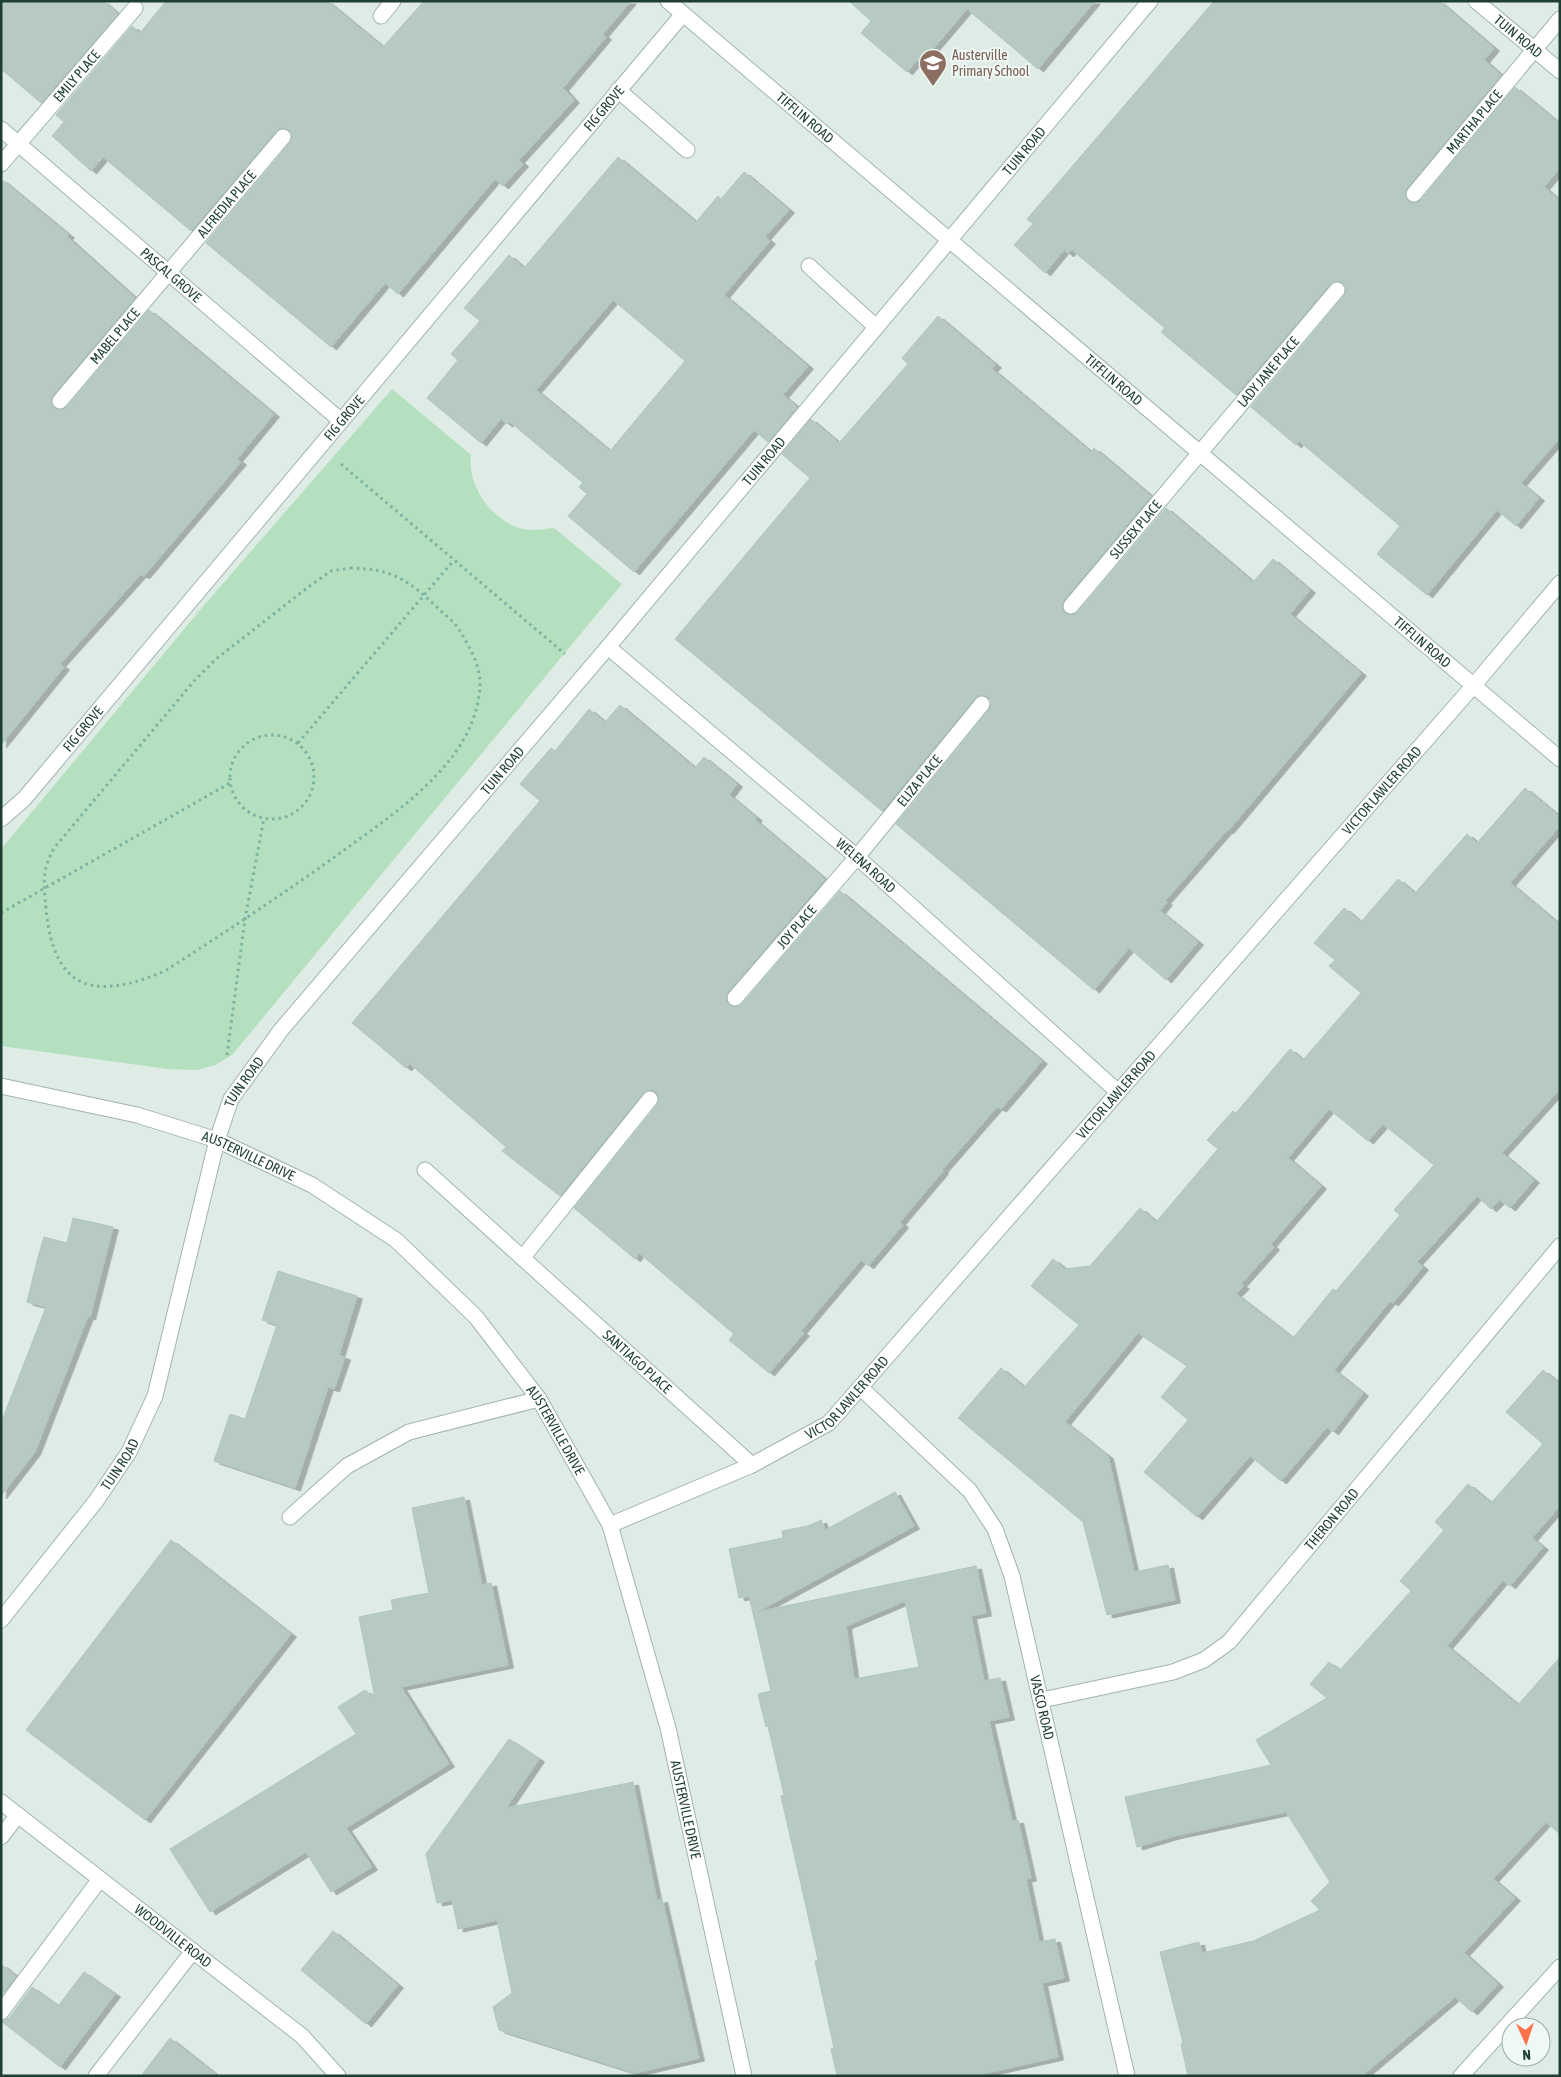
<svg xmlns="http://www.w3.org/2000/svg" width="1561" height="2077" font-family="'Asap Condensed',sans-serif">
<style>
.green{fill:#b5e0bf}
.building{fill:#b7cac1;stroke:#b0c6bd;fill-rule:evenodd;filter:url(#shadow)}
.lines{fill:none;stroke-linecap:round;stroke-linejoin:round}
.service-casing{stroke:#a1b4ad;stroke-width:17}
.minor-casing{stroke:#a1b4ad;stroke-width:17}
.tertiary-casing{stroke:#a1b4ad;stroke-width:17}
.path{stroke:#7bb3a0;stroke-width:3;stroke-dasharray:2.5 4;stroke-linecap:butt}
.service{stroke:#fff;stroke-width:15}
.minor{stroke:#fff;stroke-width:15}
.tertiary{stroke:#fff;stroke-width:15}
.labels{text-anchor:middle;stroke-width:4;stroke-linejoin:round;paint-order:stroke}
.street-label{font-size:14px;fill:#1e3e34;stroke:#eff8f4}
.education-label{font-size:14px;fill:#785e54;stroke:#eff8f4;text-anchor:start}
</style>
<defs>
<filter id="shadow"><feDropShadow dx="5.5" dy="3" stdDeviation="0" flood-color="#0004"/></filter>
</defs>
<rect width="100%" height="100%" fill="#dfece6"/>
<path class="green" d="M392,389l79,66c-4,32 21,66 52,74 10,2 21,0 31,-1l68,56 -390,471 -17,10 -18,5 -30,-1 -166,-23v-197l199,-239z"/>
<path class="building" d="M1,1h102l15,13 -77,89 -40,-34z
M166,1h161l56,46 41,-46h207l-28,33 3,3 -43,51 11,12 -55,60 4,4 -20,22 -8,-7 -97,115 -13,-11 -54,64 -125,-104 84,-100 2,-9 -3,-4 -9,-2 -4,3 -85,100 -88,-74 -12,14 -39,-35 12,-14 -8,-7 76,-89 8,7z
M849,1h246l-57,68 -71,-60 -46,54 -4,-3 -10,12 -46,-39 10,-12z
M1214,1h225l55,47 -10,12 17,15 -94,113 -2,9 7,6 9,-3 94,-113 45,37v44l-16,19 16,14v237l-39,45 18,15 -23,28 -19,-16 -70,85 -50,-41 23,-28 -101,-85 -3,4 -45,-38 93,-111 2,-9 -3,-4 -9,-2 -4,3 -94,111 -75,-63 4,-4 -93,-78 -4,4 -4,-4 -19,23 -31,-28 19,-21 -6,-5z
M618,157l78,65 22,-26 3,3 23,-27 45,38 -24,27 5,4 -46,54 84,71 -25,29 14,12 -29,35 -14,-12 -120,142 -66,-56 19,-22 -8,-7 4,-4 -73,-61 -3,2 -6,-5 -20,24 -54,-45 31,-38 -7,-6 29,-33 -16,-13 45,-53 15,13zM613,300l72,61 -75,90 -74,-61z
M1,179l68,56 -2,2 68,61 -82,97 -2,5 3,8 5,2 8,-3 82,-97 125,104 -37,45 4,3 -97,114 -3,-2 -81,90 4,3 -63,78z
M938,316l58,49 -4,4 99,83 3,-4 57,48 -87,104 -2,9 3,4 9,2 4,-3 88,-104 87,74 20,-23 37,31 -20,24 71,59 -133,158 -1,-1 -62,71 2,1 -7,9 38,31 -32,38 -37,-32 -35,42 -198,-166 93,-114 2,-9 -3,-5 -9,-1 -4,3 -93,113 -207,-172 135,-161 -28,-24 29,-35 28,24 69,-79 -6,-6z
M620,705l75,63 9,-11 33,27 -8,11 28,23 -2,2 70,59 -97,113 -2,9 3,4 9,2 4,-3 98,-113 202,170 -41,48 -4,-2 -55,63 1,1 -43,51 3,3 -35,41 -7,-6 -60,71 3,2 -35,40 -40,-33 5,-6 -95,-81 -4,6 -61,-51 83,-103 2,-5 -3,-8 -5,-2 -8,3 -83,103 -58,-45 4,-4 -96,-83 -4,4 -54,-45 188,-222 -20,-17 31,-36 4,3 34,-42 16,13z
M1525,788l35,29v9l-50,57 50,42v164l-58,64 32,27 -24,28 -10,-8 -9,9 -14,-13 -60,66 6,5 -30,36 -3,-2 -56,69 29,23 -30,39 -6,-5 -46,54 -31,-25 -53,61 -53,-45 44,-52 -27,-23 26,-31 -49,-33 -73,89 43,34 26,116 34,-7 7,35 -68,15 -24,-93 -125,-104 43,-50 23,19 55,-62 -48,-39 22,-27 12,10 25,-3 50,-58 16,14 62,-73 -11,-9 26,-29 3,2 54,-64 13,11 58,-67 -32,-27 6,-6 -21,-17 30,-35 17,14 37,-43 17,14 52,-59 10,9zM1329,1109l39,32 15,-17 51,41 -40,45 6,5 -64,76 -3,-2 -40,49 -57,-44 8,-8 -3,-2 33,-37 -3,-3 50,-58 -33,-28z
M73,1218l40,9 -23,90 -2,-1 -53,136 -34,44v-73l45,-116 -19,-5 11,-45 6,-20 23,6z
M278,1271l79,25 -18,59 6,2 -11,32 -6,-2 -33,101 -81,-27 16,-47 15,5 32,-94 -15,-5z
M1543,1370l17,14v122l-28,32 11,9 -33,39 -7,-6 -56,66 71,59 42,-48v177l-14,-12 -53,57 22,19 -51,55 34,31 -26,28 -17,-15 -93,79h-174l-7,-32 2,-1 -23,-91 39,-10 3,11 51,-12 67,-31 -9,-9 19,-19 -44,-70 -112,24 -37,11 -12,-50 146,-32 -15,-25 71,-42 -17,-14 19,-22 11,8 71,-79 -11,-10 44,-51 -9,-8 33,-38 23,19 52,-59 -37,-32z
M895,1492l19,34 -157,86 219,-46 10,47 -15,3 13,65 16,-3 9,39 -20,4 23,100 6,-1 13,58 -5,1 13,63 16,-3 9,39 -22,5 16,74 -85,19h-136l-6,-27 3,-1 -19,-87 3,-1 -37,-164 3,-1 -16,-69 -2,1 -8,-33 13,-3 -22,-95 -10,2 -10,-49 54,-11 -1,-7 26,-5 13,-6 4,10zM905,1601l14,66 -65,12 -8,-53z
M464,1497l18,88 9,-2 17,82 -107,22 48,77 -103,64 26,39 -41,25 -25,-40 -96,60 -40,-63 186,-115 -18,-27 27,-17 10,8 -16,-81 34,-7 -2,-10 38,-7 -17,-85z
M171,1540l120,94 -146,186 -119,-90z
M509,1739l30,20 -33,49 127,-26 24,119 5,-2 37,159 -64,15 -136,-43 -6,-23 19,-14 -15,-73 -39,9 -6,-29 -15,3 -11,-49z
M333,1931l65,54 -32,39 -65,-54z
M1,1964l15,12 -15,20z
M84,1972l31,22 -55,73 -59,-46 8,-3 23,-31 26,19z
M170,2038l48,38h-77z"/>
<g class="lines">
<g class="service-casing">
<path id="service" d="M618,90l69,60
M809,266l67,61
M290,1517l57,-51 62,-34 130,-33"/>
</g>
<g class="minor-casing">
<g id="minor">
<path id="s1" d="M668,1l892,758"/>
<path id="s2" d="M1476,1l84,70"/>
<path d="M381,16l12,-15"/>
<path id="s3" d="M1,129l339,291"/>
<path id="s4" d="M1,164l134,-156"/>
<path id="s5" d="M1414,194l146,-175"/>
<path id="s6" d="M60,401l223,-264"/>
<path id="s7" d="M1071,606l266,-316"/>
<path id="s8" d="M608,647l249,210 260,234"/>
<path id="s9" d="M1,819l23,-20 659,-785"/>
<path id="s10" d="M735,998l122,-141 125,-153"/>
<path id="s11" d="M425,1170l327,295"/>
<path d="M523,1257l127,-158"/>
<path id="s12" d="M862,1389l108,102 25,38 17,47 115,500"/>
<path id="s13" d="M610,1525l142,-60 77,-42 645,-738 86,-102"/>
<path id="s14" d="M1,1620l95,-119 33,-49 26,-56 62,-256 14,-41 50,-69 327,-383 542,-646"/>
<path id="s15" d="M1042,1700l131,-28 31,-12 25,-18 331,-396"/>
<path id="s16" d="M1,1802l301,234 36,40"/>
<path d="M1,1837l17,-22"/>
<path d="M1,2012l99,-133"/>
<path d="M96,2076l97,-125"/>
<path d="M1461,2076l99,-109"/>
</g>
</g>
<g class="tertiary-casing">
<g id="tertiary">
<path id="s17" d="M1,1086l136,29 80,25 95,45 84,55 80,77 63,82 71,126 58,203 76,348"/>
</g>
</g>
<path class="path" d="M341,464l224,190
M350,568c44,1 58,12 89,41 7,7 16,13 21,22 9,15 20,34 20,52 0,22 -9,46 -21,64 -28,42 -72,72 -112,101 -59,43 -120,83 -182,123 -71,30 -111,20 -119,-62 -2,-26 -5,-39 9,-62l139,-166 22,-22 95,-74 20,-14z
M230 777a42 42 0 1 1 84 0a42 42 0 1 1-84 0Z
M298,743l156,-183
M1,913l229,-130
M227,1055l18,-136 19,-101"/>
<use href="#service" class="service"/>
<use href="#minor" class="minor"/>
<use href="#tertiary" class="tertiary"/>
</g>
<defs>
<g id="school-pin" transform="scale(1.4375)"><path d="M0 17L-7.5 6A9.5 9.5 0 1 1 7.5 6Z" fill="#8d6e63" stroke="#eff8f4"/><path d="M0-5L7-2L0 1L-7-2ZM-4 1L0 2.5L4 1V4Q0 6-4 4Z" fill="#fff"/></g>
</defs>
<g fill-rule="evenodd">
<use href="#school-pin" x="933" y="63"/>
</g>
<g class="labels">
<g class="street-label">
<text dy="5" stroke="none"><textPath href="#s2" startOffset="55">TUIN ROAD</textPath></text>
<text dy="5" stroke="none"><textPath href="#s4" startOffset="116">EMILY PLACE</textPath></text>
<text dy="5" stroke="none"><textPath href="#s9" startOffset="932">FIG GROVE</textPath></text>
<text dy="5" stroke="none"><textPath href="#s1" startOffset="180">TIFFLIN ROAD</textPath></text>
<text dy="5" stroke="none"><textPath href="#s5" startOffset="94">MARTHA PLACE</textPath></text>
<text dy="5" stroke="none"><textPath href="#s14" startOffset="1816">TUIN ROAD</textPath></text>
<text dy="5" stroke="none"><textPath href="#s6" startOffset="258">ALFREDIA PLACE</textPath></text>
<text dy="5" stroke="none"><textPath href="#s3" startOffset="224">PASCAL GROVE</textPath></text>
<text dy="5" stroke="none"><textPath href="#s6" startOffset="85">MABEL PLACE</textPath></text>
<text dy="5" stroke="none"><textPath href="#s7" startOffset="306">LADY JANE PLACE</textPath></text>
<text dy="5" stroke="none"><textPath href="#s1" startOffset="585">TIFFLIN ROAD</textPath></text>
<text dy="5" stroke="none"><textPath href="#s9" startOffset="528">FIG GROVE</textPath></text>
<text dy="5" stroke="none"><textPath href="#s14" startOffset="1411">TUIN ROAD</textPath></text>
<text dy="5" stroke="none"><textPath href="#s7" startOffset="100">SUSSEX PLACE</textPath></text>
<text dy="5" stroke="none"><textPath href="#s1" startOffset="990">TIFFLIN ROAD</textPath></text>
<text dy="5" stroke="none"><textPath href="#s9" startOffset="122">FIG GROVE</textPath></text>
<text dy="5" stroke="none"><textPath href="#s14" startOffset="1006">TUIN ROAD</textPath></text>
<text dy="5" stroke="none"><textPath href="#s10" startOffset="285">ELIZA PLACE</textPath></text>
<text dy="5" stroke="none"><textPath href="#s13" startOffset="1082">VICTOR LAWLER ROAD</textPath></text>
<text dy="5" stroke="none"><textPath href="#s8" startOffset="338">WELENA ROAD</textPath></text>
<text dy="5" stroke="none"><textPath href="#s10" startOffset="94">JOY PLACE</textPath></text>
<text dy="5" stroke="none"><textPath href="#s14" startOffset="601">TUIN ROAD</textPath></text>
<text dy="5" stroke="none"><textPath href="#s13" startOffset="678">VICTOR LAWLER ROAD</textPath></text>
<text dy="5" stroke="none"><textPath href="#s17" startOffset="258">AUSTERVILLE DRIVE</textPath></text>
<text dy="5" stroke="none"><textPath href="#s11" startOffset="286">SANTIAGO PLACE</textPath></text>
<text dy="5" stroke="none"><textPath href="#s13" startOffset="272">VICTOR LAWLER ROAD</textPath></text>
<text dy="5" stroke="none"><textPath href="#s17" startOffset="678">AUSTERVILLE DRIVE</textPath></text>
<text dy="5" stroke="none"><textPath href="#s14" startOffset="196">TUIN ROAD</textPath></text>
<text dy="5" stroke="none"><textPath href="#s15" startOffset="358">THERON ROAD</textPath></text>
<text dy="5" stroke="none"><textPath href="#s12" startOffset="379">VASCO ROAD</textPath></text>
<text dy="5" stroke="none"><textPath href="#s17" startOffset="1082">AUSTERVILLE DRIVE</textPath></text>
<text dy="5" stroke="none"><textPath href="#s16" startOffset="218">WOODVILLE ROAD</textPath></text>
</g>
<g class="education-label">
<text x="952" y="60">Austerville<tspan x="952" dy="16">Primary School</tspan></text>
</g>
</g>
<rect width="1561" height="2077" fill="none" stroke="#1e3e34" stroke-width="5"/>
<g transform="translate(1526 2042) rotate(177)"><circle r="24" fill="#eff8f4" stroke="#9baea7"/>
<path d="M0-4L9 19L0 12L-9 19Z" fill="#ff714a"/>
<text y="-8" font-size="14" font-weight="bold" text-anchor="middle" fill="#1e3e34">N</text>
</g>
</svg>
